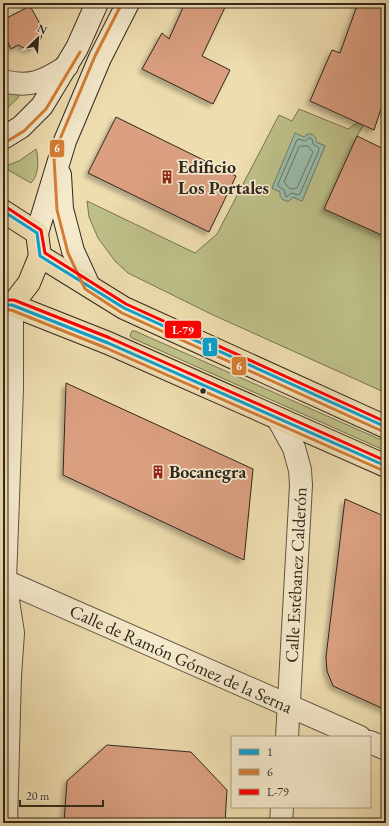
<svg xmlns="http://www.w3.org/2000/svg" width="389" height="826" font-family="'EB Garamond',serif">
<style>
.green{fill:#bdbf87;stroke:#777352;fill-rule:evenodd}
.water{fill:#99bca9;stroke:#6f8071}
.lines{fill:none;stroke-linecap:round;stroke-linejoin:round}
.shore{stroke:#657264;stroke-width:1}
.building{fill:#da9f80;stroke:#31271e;filter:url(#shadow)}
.minor-casing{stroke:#605442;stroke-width:24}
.secondary-casing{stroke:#31271e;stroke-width:24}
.primary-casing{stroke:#31271e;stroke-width:24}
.minor{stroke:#f4e9cb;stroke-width:22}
.secondary{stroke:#f4e9cb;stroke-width:22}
.primary{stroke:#eeddaf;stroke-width:22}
.bus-1-casing{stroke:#f4e9cb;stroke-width:6}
.bus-2-casing{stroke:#f4e9cb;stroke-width:6}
.bus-3-casing{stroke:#f4e9cb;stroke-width:6}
.bus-1{stroke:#0aa1d2;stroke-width:3}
.bus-2{stroke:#d47e34;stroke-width:3}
.bus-3{stroke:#f00;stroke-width:3}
.bus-dot{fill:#31271e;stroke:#f4e9cb;stroke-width:1.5}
.labels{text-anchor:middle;stroke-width:3.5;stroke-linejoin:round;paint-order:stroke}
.poi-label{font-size:18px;font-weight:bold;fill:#31271e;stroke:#f4e9cb;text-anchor:start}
.street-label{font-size:18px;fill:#31271e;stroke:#f4e9cb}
.line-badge{stroke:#f4e9cb;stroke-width:1.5}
.badge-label{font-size:11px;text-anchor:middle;font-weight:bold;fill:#fff}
</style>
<defs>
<filter id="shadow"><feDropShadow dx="-3.5" dy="3.5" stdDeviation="2" flood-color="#0004"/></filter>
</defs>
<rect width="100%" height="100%" fill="#eeddaf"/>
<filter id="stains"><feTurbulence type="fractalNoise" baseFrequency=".005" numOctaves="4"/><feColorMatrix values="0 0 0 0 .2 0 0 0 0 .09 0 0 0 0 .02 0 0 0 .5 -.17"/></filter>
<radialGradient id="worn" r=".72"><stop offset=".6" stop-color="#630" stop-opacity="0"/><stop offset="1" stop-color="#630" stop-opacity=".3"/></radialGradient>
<path class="green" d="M3,91l15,4 1,2 -16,15z
M299,109l49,20 18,-12 2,1 -11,18 29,101v156l-175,-79 -83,-41 -13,-12 -17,-23 -9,-21 -2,-16 108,52 22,-19 62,-119 13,6zM296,134l8,3 4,-3 8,8 9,4 -23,55 -9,-4 -4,4 -6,-1 -2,-8 -9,-4z
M36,149c3,10 3,26 -5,34l-28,-16 16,-6z
M132,331h3l251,111v9l-254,-113 -2,-2z"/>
<path class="water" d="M295,133l9,4 4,-3h4l4,4v4l9,4 -23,55 -9,-4 -4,4h-4l-5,-5v-4l-8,-4z"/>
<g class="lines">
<path class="shore" d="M309,138l3,1 1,5 6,4v2l-19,44 -2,1 -6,-2 -6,4 -2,-7 -6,-4v-2l19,-44 2,-1 6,2z
M301,146h7l5,6 -16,36 -7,1 -6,-7 15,-35z"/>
</g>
<path class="building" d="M185,3h42l-25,53 28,14 -17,34 -71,-35 20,-36 7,6z
M358,3h28v91l-12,36 -64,-29 22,-51 8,3z
M30,6l14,25 -6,13 -10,6 -10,-5 -7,4 -8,-17v-12z
M116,117l120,59 -27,56 -121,-59z
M357,136l29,14v87l-62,-28z
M66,383l187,86 -9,91 -181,-85z
M345,499l41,18v193l-53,-24 -6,-15 -1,-14z
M107,745l84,7 36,38 -2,33h-161l3,-42z"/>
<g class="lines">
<g class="minor-casing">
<path id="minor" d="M3,81c27,7 42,0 64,-15
M278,419l16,29 6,22 1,15 -14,252
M3,580l357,157
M370,742l16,7
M6,823l4,-147 3,-43 -8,-52 7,-193v-83
M281,823l1,-16"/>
</g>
<g class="secondary-casing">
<path id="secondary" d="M3,138l18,-11 21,-21 35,-58 20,-45
M60,175l2,34 11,42 16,35
M37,233l28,-92 35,-83 28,-55"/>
</g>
<g class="primary-casing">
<path id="primary" d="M3,211l34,22 3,23
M40,256l84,52 262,119
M3,305h9l96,38 278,123
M12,305l17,-22 11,-27"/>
</g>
<use href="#minor" class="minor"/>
<use href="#secondary" class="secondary"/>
<use href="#primary" class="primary"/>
<g class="bus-1-casing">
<path id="bus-1" d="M3,211l34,22 3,23
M40,256l84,52 262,119
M3,305h9l96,38 278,123"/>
</g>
<g class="bus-2-casing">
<path id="bus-2" d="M122,3l-27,53 -35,83 -6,19 3,52 11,43 17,36 37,24 262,119
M6,142l18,-11 22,-22 34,-57
M3,310h8l95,38 278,123"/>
</g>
<g class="bus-3-casing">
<path id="bus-3" d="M6,207l35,23 4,23 81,51 260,118
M3,300h11l96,38 276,123"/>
</g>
<use href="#bus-1" class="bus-1"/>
<use href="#bus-2" class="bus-2"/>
<use href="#bus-3" class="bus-3"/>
</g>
<defs>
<g id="building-bare" transform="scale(1.08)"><path d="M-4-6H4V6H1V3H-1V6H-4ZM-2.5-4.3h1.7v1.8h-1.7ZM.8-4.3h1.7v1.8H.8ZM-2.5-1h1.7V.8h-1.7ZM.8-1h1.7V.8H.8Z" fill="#8f2418" stroke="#f4e9cb" stroke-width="2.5" paint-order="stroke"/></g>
</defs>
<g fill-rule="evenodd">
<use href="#building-bare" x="167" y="177"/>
<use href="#building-bare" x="158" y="472"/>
</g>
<circle class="bus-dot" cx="203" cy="391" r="3.5"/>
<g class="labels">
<g class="poi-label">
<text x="178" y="173">Edificio<tspan x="178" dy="21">Los Portales</tspan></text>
<text x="169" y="478">Bocanegra</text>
</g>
<g class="street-label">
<text transform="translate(296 575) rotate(-87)" y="6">Calle Estébanez Calderón</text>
<text transform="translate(181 659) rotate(24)" y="6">Calle de Ramón Gómez de la Serna</text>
</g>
</g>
<g class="line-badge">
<rect x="49" y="139" width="16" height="19" rx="4" fill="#d47e34"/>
<rect x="164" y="320" width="38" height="19" rx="4" fill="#f00"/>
<rect x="202" y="337" width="16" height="20" rx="4" fill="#0aa1d2"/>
<rect x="231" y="356" width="16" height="20" rx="4" fill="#d47e34"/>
</g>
<g class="badge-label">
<text x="57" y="152">6</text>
<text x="183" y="334">L-79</text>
<text x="210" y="351">1</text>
<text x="239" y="370">6</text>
</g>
<rect width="389" height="826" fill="none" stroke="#eeddaf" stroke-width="16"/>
<rect x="4" y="4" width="381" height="818" fill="none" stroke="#31271e" stroke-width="2"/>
<rect x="8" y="8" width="373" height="810" fill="none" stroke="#31271e"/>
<rect x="231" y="736" width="140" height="72" fill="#f4e9cb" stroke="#a69b86"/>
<rect x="239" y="749" width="20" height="6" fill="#0aa1d2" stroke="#a69b86"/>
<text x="267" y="756" font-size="12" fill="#31271e">1</text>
<rect x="239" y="769" width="20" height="6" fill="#d47e34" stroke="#a69b86"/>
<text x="267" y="776" font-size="12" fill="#31271e">6</text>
<rect x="239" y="789" width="20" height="6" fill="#ff0000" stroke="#a69b86"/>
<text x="267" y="796" font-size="12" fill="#31271e">L-79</text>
<g transform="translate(38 38) rotate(25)" stroke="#f4e9cb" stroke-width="3" paint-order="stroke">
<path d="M0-3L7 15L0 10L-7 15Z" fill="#31271e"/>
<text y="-6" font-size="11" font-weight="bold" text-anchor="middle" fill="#31271e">N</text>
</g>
<path d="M20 800v6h83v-6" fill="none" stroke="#31271e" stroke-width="2"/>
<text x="26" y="800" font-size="12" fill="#31271e" stroke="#f4e9cb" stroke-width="3" paint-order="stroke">20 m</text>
<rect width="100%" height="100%" filter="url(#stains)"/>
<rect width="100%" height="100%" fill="url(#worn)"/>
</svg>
